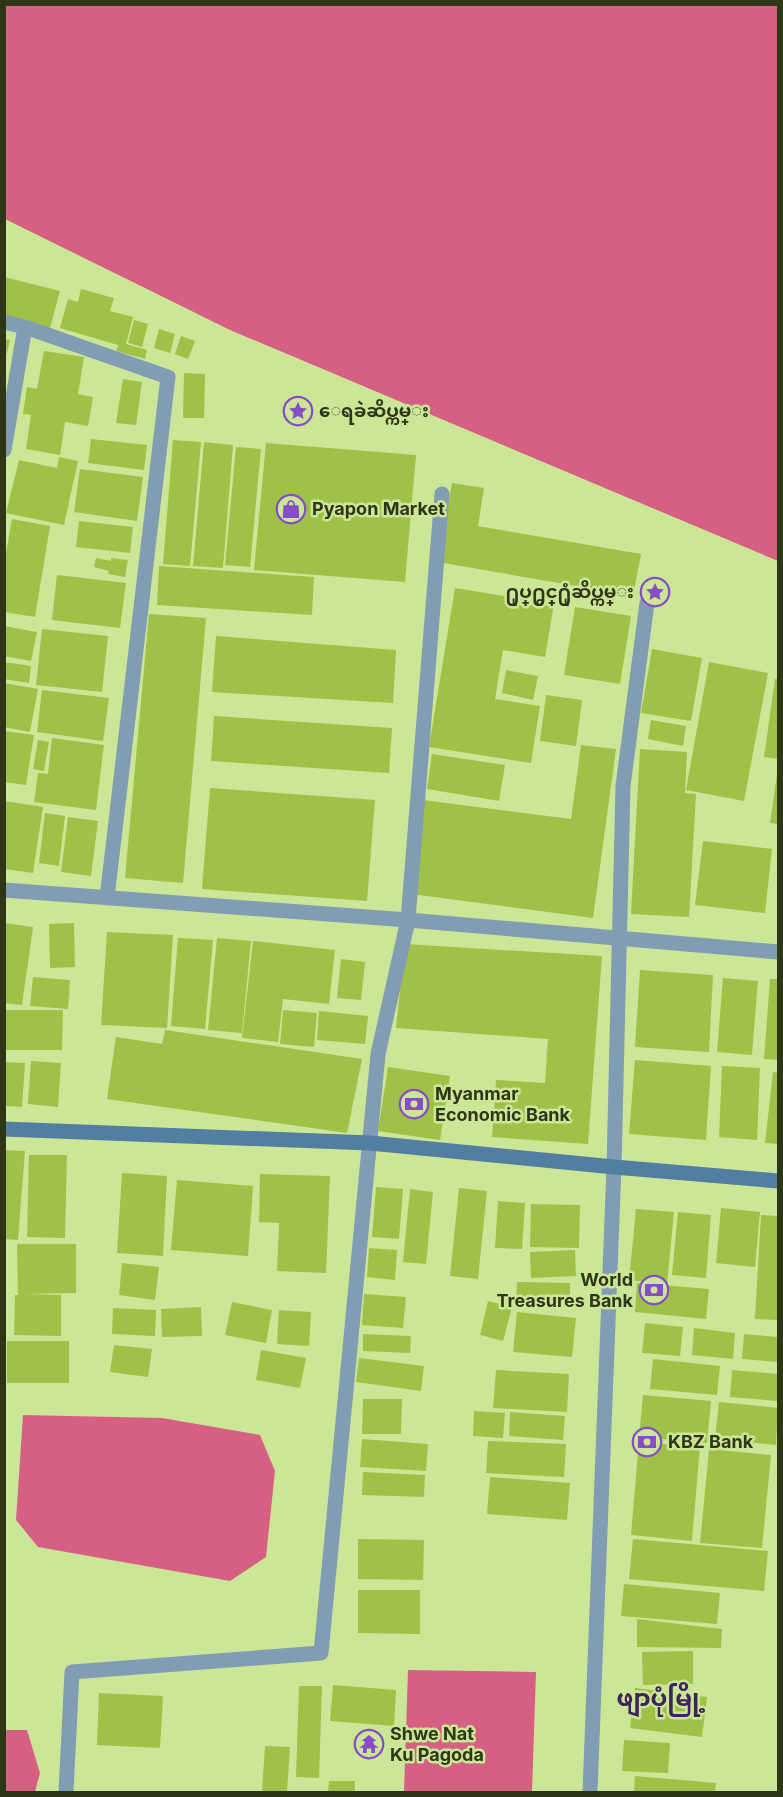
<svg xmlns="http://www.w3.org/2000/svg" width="783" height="1797" font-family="Inter,'Noto Sans Myanmar',sans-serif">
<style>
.water{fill:#d66084}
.building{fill:#9fc147}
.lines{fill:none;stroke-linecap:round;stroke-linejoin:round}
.minor{stroke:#809db4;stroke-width:15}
.tertiary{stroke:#809db4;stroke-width:15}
.secondary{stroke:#527ea1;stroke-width:15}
.labels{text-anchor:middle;stroke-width:5;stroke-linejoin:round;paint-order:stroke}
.poi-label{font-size:18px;font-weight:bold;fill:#2d3616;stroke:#cce697;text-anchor:start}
.district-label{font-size:24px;font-weight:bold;fill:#3e235c;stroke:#cce697}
</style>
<rect width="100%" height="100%" fill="#cce697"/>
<path class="water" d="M4,5h774v556l-548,-231 -225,-111z
M23,1415l139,3 98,17 15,36 -9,86 -36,24 -192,-34 -22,-27z
M408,1670l128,2 -4,120h-128z
M4,1730h23l13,43 -5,19h-30z"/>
<path class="building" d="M4,277l56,14 -10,37 -46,-12z
M81,289l33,9 -4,13 23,6 -7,27 21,6 -2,9 -29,-8 2,-6 -58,-17 8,-29 10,3z
M134,320l14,4 -6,23 -14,-4z
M159,329l16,5 -5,19 -16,-5z
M181,336l14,5 -7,18 -13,-5z
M4,339l6,1 -5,20 -1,-1z
M44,351l40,6 -6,37 15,3 -5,29 -23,-4 -5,33 -34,-6 5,-34 -8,-1 4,-27 10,2z
M184,373l21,1 -1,44h-21z
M123,379l19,3 -6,43 -20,-2z
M91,439l56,6 -3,25 -56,-7z
M173,440l28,2 -11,124 -27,-2z
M204,442l29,3 -10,123 -30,-2z
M266,443l150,12 -11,127 -151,-12z
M236,447l25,2 -11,118 -25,-2z
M59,457l19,4 -14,64 -58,-12 13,-53 38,8z
M80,469l63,8 -6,44 -63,-9z
M452,483l32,5 -6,38 163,28 -8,42 -195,-34z
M12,519l38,7 -15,91 -31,-5v-48z
M79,521l54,6 -3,26 -54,-6z
M96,558l15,3v-3l17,2 -3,17 -17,-3 1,-3 -15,-4z
M159,566l155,11 -2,38 -155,-10z
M57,575l69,8 -6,45 -68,-8z
M455,588l99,16 -9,53 -42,-7 -8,49 45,7 -9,57 -102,-16z
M575,607l56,9 -11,68 -56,-9z
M149,614l57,4 -23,265 -58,-5z
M4,626l33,6 -6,29 -27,-5z
M42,629l66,7 -6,56 -66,-7z
M216,636l180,14 -3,53 -181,-11z
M652,649l50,9 -11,63 -50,-8z
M4,662l27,4 -2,17 -25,-4z
M709,662l59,11 -24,128 -58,-11z
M506,670l32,6 -5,24 -31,-7z
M775,679h3v80l-14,-2z
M4,683l34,6 -8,43 -26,-5z
M42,690l67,8 -6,43 -66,-9z
M546,695l36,5 -6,46 -36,-5z
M214,716l178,12 -3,45 -178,-12z
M651,720l35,6 -3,20 -35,-7z
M4,731l30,4 -8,50 -22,-3z
M52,738l52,7 -8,65 -62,-8 4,-29 10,1z
M38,740l11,2 -5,29 -11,-2z
M581,745l35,4 -23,169 -182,-24 12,-94 148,19z
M640,749l47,3 -2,41 11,1 -7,123 -58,-3z
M432,754l73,11 -6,36 -72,-12z
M777,774h1v50l-8,-1z
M210,788l165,12 -8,101 -165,-12z
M4,801l39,6 -10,66 -29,-4z
M45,813l20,3 -6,50 -20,-3z
M68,817l30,4 -7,55 -30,-4z
M703,841l69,8 -7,64 -70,-8z
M4,923l29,4 -11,78 -18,-2z
M74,923l1,44 -25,1 -1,-44z
M107,932l66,3 -6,93 -66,-3z
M178,938l35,2 -8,89 -34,-3z
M217,938l34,3 -9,92 -34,-3z
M253,941l82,9 -6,54 -46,-5 -5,43 -36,-4z
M405,944l197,12 -14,188 -96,-7 4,-57 49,3 3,-44 -152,-11z
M341,959l24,3 -4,38 -24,-2z
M640,970l73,5 -4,77 -74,-5z
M33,977l37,3 -2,29 -38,-3z
M723,978l35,3 -6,74 -35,-3z
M770,979h8v81l-14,-1z
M5,1010h58l-1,40h-57z
M283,1010l34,3 -3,34 -34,-3z
M319,1011l49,5 -3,28 -48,-4z
M165,1030l197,29 -15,74 -240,-34 9,-62 46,7z
M635,1060l76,6 -5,74 -77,-6z
M31,1061l30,2 -3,44 -30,-3z
M5,1062l20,1 -3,44 -17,-1z
M722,1066l38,2 -3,72 -38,-3z
M388,1067l62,9 -10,64 -62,-9z
M773,1072l5,1v71l-13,-1z
M4,1150l21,1 -7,89 -14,-1z
M29,1155h38l-2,83 -38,-1z
M122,1173l45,3 -4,80 -46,-3z
M260,1174l70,2 -4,97 -49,-2 2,-48 -20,-1z
M177,1180l76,6 -5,70 -77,-6z
M376,1187l27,2 -4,50 -27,-2z
M459,1188l28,3 -9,88 -28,-3z
M410,1189l23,3 -7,72 -23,-2z
M498,1201l27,2 -3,46 -27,-1z
M531,1204l49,1 -1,43 -49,-1z
M721,1208l39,4 -5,55 -39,-4z
M636,1209l38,3 -7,72 -38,-4z
M678,1212l33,3 -5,63 -34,-3z
M761,1215l17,1v104l-23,-1z
M17,1244h59v49l-53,1 38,1v41l-47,-1 1,-40h3z
M369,1248l28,2 -2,30 -28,-3z
M575,1250l1,26 -45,2 -1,-26z
M122,1263l37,4 -4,33 -36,-5z
M517,1282l53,1v25l-54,-1z
M637,1283l72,6 -3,30 -71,-7z
M364,1294l42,3 -3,31 -41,-3z
M488,1301l24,6 -9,34 -23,-6z
M232,1302l40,8 -6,33 -41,-8z
M201,1307l1,29 -40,1 -1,-28z
M113,1308l43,2 -1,26 -43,-2z
M279,1310l32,2 -2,34 -32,-2z
M517,1312l59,6 -4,39 -59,-5z
M645,1323l38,4 -3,29 -38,-3z
M694,1328l41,5 -2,26 -41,-4z
M363,1334l48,2 -1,17 -47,-2z
M744,1334l34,3v25l-36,-3z
M7,1341h62v42h-62z
M114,1345l38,4 -4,28 -38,-5z
M261,1350l45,8 -6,30 -44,-8z
M359,1358l65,8 -3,25 -65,-9z
M653,1359l67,7 -3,29 -67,-6z
M496,1370l73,4 -2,38 -74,-4z
M732,1370l46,4v27l-48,-4z
M643,1395l68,6 -4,42 -68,-6z
M363,1399h39l-1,35h-39z
M719,1402l59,6 -2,37 -61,-6z
M474,1411l31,2 -2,25 -30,-2z
M510,1412l55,4 -2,24 -54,-4z
M362,1439l66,5 -2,27 -66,-4z
M488,1441l78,3 -2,33 -78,-4z
M639,1442l61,5 -8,94 -61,-6z
M709,1449l62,6 -9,93 -62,-5z
M363,1472l62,3 -1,22 -62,-2z
M490,1477l80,6 -3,37 -80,-6z
M358,1539l66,1 -1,40 -65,-1z
M633,1539l135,12 -4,40 -135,-12z
M624,1584l96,9 -3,31 -96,-8z
M358,1590h62v44l-62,-1z
M637,1619l85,10 -1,19 -84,-1z
M693,1651v33l-50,1 -1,-33z
M333,1685l63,5 -2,36 -64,-5z
M299,1686h23l-3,92 -23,-1z
M635,1688l72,9 -5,40 -72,-9z
M99,1693l64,3 -3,52 -63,-3z
M624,1740l46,3 -2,30 -46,-2z
M265,1746l25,1 -3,45h-25z
M635,1776l81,7 -1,9h-81z
M329,1781h26v11h-27z"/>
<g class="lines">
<path class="minor" d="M4,322l21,5 143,50 -61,521
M4,450l21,-123
M4,890l404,30 370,32
M614,1167l9,-381 24,-183
M66,1792l6,-120 249,-19 57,-599 30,-134 34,-426"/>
<path class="tertiary" d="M590,1792l24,-625"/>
<path class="secondary" d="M4,1129l366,14 244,24 164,14"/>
</g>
<defs>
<g id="sight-ring" transform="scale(1.5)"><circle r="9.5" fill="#cce697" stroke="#874dc4" stroke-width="1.5"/><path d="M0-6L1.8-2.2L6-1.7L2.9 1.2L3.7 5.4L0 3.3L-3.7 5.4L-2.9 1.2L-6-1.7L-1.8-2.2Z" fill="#874dc4"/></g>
<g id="shop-ring" transform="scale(1.5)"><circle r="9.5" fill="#cce697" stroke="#874dc4" stroke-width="1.5"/><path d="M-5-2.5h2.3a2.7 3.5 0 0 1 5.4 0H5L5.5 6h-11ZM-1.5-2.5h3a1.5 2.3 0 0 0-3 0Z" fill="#874dc4"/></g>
<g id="bank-ring" transform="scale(1.5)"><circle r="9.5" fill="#cce697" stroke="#874dc4" stroke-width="1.5"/><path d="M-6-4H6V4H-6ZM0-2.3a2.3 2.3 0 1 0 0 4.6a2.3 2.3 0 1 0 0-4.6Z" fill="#874dc4"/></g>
<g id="temple-ring" transform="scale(1.5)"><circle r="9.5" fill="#cce697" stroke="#874dc4" stroke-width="1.5"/><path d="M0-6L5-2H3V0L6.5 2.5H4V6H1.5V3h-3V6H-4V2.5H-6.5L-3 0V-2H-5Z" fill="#874dc4"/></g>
</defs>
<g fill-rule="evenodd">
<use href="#sight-ring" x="298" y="411"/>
<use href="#shop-ring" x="291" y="509"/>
<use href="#sight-ring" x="655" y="592"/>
<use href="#bank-ring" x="414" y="1104"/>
<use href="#bank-ring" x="654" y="1290"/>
<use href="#bank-ring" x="647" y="1442"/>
<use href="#temple-ring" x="369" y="1744"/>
</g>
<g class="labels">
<g class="poi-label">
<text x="319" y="417">ေရခဲဆိပ္ကမ္း</text>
<text x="312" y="515">Pyapon Market</text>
<text x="634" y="598" text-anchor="end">႐ုပ္႐ွင္႐ုံဆိပ္ကမ္း</text>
<text x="435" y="1100">Myanmar<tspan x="435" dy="21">Economic Bank</tspan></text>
<text x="633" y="1286" text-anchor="end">World<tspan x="633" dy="21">Treasures Bank</tspan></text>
<text x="668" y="1448">KBZ Bank</text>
<text x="390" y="1740">Shwe Nat<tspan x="390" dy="21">Ku Pagoda</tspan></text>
</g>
<g class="district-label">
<text x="661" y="1706">ဖျာပုံမြို့</text>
</g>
</g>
<rect width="783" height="1797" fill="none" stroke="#2d3616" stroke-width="12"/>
</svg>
